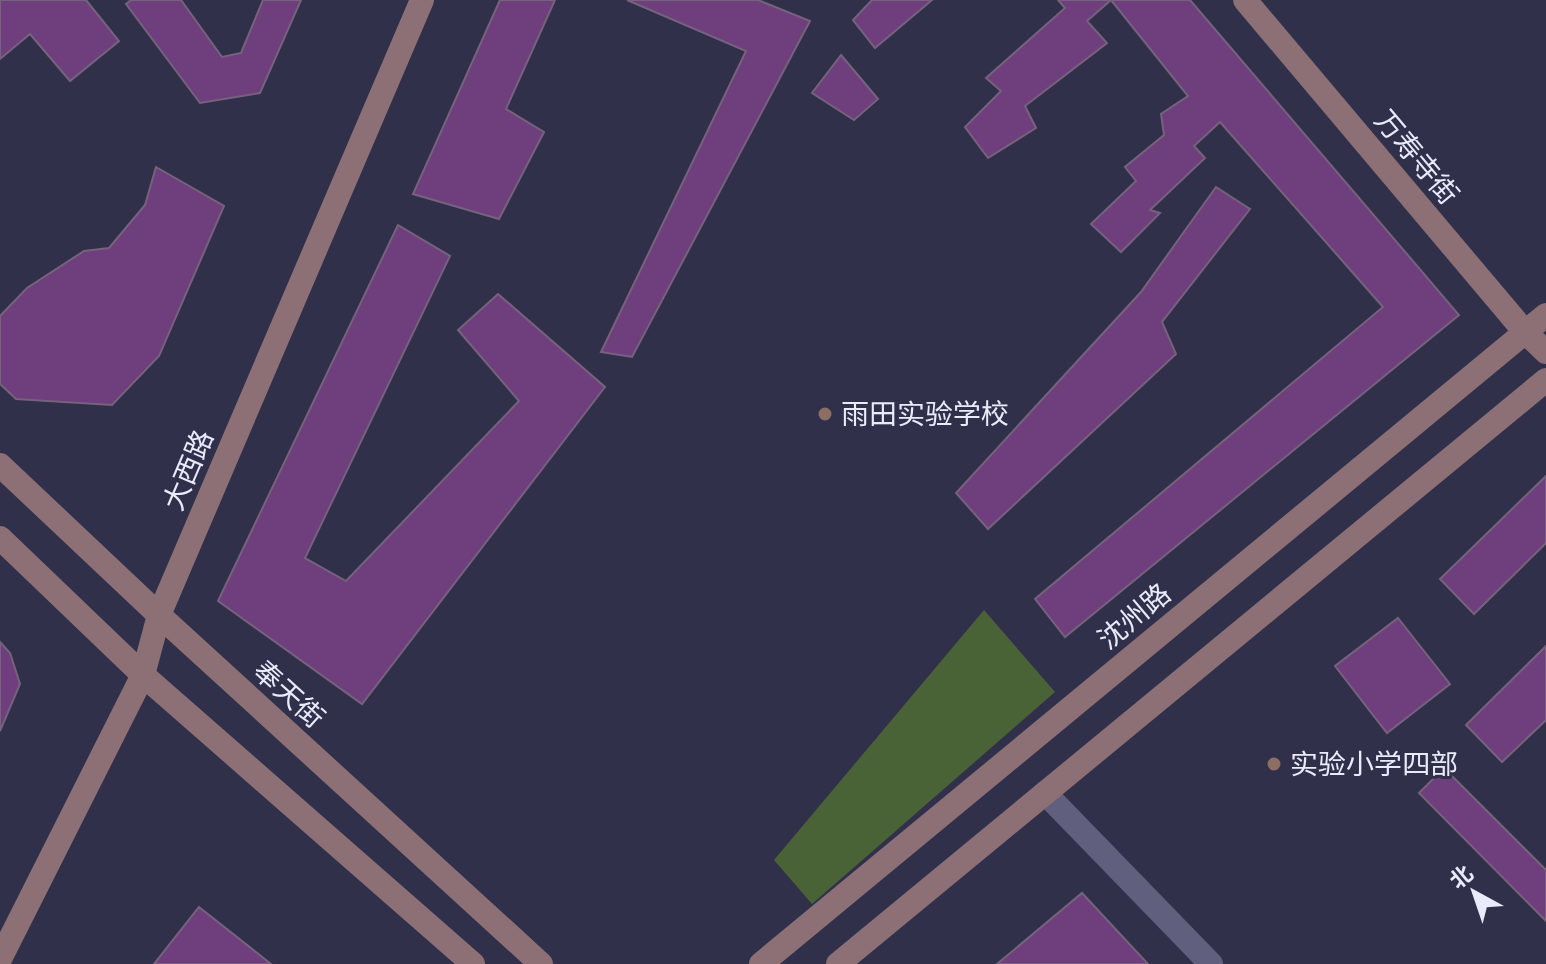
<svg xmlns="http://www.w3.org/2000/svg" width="1546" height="964" font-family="'Asap Condensed','Noto Sans SC',sans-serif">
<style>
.green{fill:#496337}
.building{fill:#6e3e7d;stroke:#76627c;stroke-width:2}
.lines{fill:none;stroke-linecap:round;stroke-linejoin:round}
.street{stroke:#60607e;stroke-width:24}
.secondary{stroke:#8d7076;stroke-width:24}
.education-dot{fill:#8d6e63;stroke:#31304b;stroke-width:3}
.labels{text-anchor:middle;stroke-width:6;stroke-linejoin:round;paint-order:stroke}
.street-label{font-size:28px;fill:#e9eafb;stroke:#31304b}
.poi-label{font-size:28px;fill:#e9eafb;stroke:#31304b;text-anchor:start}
</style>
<rect width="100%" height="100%" fill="#31304b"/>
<path class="green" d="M984,610l71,82 -243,212 -38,-44z"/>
<path class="building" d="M0,0h86l33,41 -49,40 -40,-47 -30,25z
M131,0h50l41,57 19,-4 22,-53h38l-41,93 -60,10 -74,-99z
M500,0h55l-49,109 38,23 -45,87 -86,-25z
M627,0h131l52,21 -178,336 -31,-5 145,-301z
M872,0h60l-57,48 -22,-28z
M1058,0h132l269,315 -394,322 -30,-38 348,-292 -163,-185 -26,24 11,12 -55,52 10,3 -39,39 -30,-28 45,-43 -11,-14 39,-32 -3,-21 27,-18 -77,-96 -24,21 20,22 -82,63 11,22 -48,30 -23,-31 36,-36 -15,-13 79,-70z
M841,55l37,44 -24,21 -42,-27z
M156,167l68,39 -65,150 -47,49 -96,-6 -16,-15v-68l27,-28 57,-37 25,-3 36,-43z
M1216,187l34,22 -88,113 14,32 -188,175 -32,-36 185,-201z
M398,225l52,31 -145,302 41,23 173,-180 -61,-71 40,-36 107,93 -243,317 -144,-103z
M1546,476v67l-72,71 -34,-35z
M1398,618l52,66 -63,49 -52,-67z
M0,642l10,11 10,31 -20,47z
M1546,646v74l-44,42 -36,-37z
M1444,768l102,102v51l-127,-128z
M1082,893l66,71h-151z
M199,907l72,57h-117z"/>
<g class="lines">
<path class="street" d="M1045,793l166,171"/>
<path class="secondary" d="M1245,0l280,332 21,20
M0,465l159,150 382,349
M0,538l143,137 330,289
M0,959l143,-284 16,-60 263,-615
M761,964l785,-649
M838,964l708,-584"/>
</g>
<g class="education-dot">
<circle cx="825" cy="414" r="8"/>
<circle cx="1274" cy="764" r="8"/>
</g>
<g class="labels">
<g class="street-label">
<text transform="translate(1417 157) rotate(50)" y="10">万寿寺街</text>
<text transform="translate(188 470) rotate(-67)" y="10">大西路</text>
<text transform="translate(1134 616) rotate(-40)" y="10">沈州路</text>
<text transform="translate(289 694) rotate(42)" y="10">奉天街</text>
</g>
<g class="poi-label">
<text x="841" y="424">雨田实验学校</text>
<text x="1290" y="774">实验小学四部</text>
</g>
</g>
<g transform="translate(1474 892) rotate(320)" stroke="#31304b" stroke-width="6" paint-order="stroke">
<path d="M0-6L14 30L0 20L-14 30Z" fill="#e9eafb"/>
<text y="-12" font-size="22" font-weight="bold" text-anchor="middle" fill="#e9eafb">北</text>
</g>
</svg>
